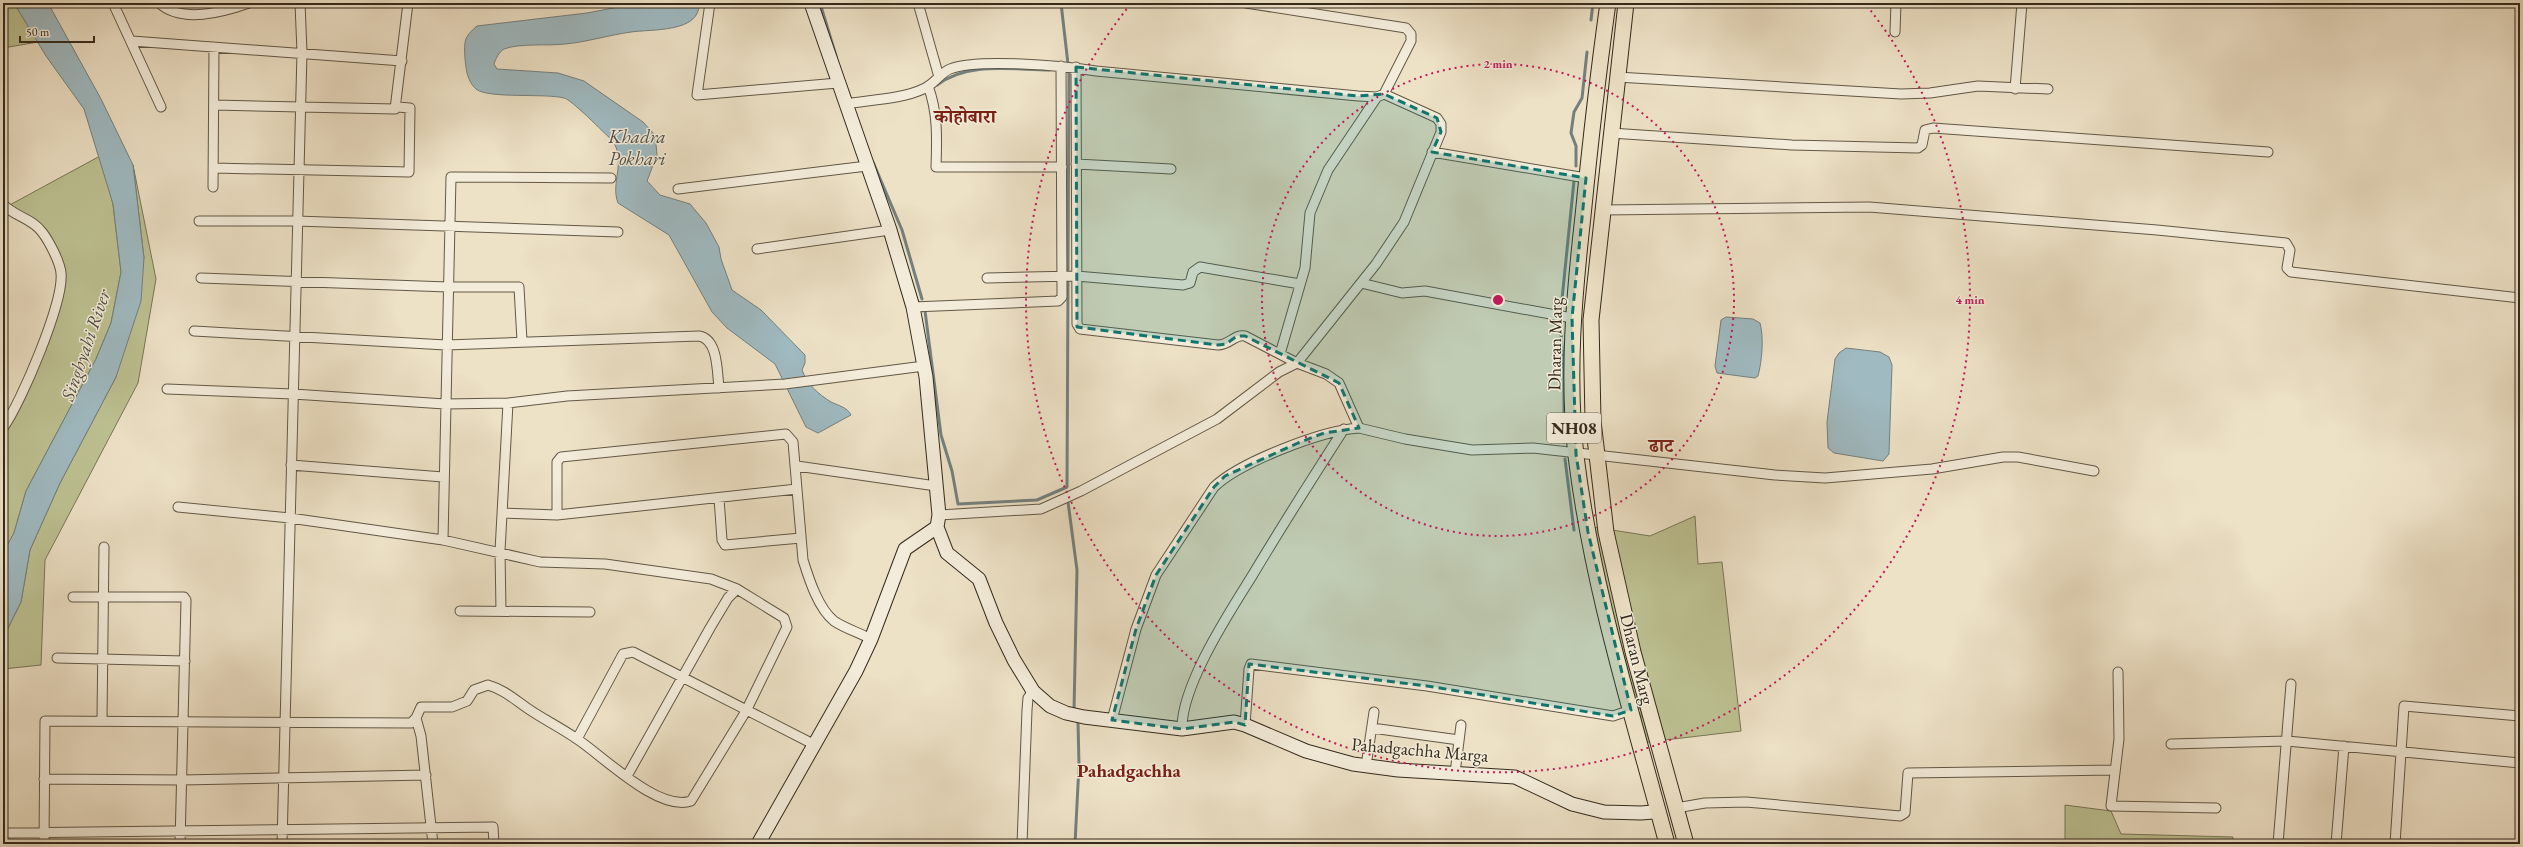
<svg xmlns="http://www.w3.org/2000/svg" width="2523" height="847" font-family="'EB Garamond','Noto Serif Devanagari',serif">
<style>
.green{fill:#bdc192;stroke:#787657}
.water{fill:#9fbac1;stroke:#74807f}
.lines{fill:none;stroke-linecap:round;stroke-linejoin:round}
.stream{stroke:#74807f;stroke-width:3}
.street-casing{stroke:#625846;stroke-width:11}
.secondary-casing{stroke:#342a1c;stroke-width:15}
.primary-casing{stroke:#342a1c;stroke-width:17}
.street{stroke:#f3ecda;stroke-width:9}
.secondary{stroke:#f3ecda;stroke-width:13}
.primary{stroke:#ede1c6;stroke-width:15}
.marked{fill:#0f766e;fill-opacity:0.2;stroke:#0f766e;stroke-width:3;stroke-dasharray:8 5;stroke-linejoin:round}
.ring{fill:none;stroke:#c2185b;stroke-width:2;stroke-dasharray:2 4}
.labels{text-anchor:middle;stroke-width:3;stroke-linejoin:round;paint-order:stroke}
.shield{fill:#f3ecda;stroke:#6d6455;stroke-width:1}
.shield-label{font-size:17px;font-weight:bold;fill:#342a1c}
.street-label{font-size:18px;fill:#342a1c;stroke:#f3ecda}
.neighbourhood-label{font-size:19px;font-weight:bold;fill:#7a1f14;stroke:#f3ecda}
.water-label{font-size:19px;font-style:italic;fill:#4f4e45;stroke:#f3ecda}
.centre{fill:#c2185b;stroke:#f3ecda;stroke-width:2}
.ring-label{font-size:12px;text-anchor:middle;font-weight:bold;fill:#c2185b;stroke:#f3ecda;stroke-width:3;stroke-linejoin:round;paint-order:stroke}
</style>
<rect width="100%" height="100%" fill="#ede1c6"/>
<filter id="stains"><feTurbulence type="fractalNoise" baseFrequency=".005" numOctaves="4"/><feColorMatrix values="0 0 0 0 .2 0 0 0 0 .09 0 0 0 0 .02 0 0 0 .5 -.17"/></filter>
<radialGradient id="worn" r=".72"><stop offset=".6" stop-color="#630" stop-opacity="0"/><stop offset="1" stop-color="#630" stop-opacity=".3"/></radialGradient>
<path class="green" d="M3,3h11l24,39 -35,6z
M100,156l13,48 8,68 -10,51 -15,36 -70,132 -12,42 -11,20v-125l41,-86 17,-70 -19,-41 -36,-24z
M133,165l23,114 -18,104 -93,177 -4,105 -38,4v-31l18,-36 9,-52 30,-67 56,-106 28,-119z
M1695,516l3,48 24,-2 19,169 -101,12 1,-32 -20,-35 -34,-150 63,10z
M2065,805l46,6 10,23 112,3v7h-168z"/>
<path class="water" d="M14,3h34l53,96 32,66 11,93 -3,43 -25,76 -56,106 -30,67 -9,52 -18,36v-85l11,-20 12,-42 70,-132 15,-36 10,-51 -8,-68 -29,-95 -38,-53z
M639,3h60c2,30 -48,26 -68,29 -22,3 -44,10 -66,12 -16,2 -46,-1 -61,5 -5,3 -8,9 -10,15l3,5 61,4 26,8 59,41 11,12 2,10 1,11 -10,26 13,14 30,9 16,19 13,24 2,12 11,31 29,20 44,45v8l-3,7c5,14 16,24 29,32 8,4 16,5 20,13l-33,18 -12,-6 -31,-63 -48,-36 -15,-16 -43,-77 -51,-32c-8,-21 9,-42 -6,-63 -8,-7 -41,-41 -48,-42 -19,-5 -76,1 -88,-9 -9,-8 -10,-20 -11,-31 -1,-17 -1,-21 12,-32l110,-13z
M1726,317l27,2 7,4c4,15 2,38 -2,53l-3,2 -38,-5 -2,-7 6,-46z
M1846,348l34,4 9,5 3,8 -3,89 -6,7 -49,-8 -6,-5 -1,-26 8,-63 4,-6z"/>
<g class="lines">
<path class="stream" d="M820,3l16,53
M1061,3l7,61
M1591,20l2,-17
M937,85c31,-24 76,-15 113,-15
M873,162l29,68 20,69
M1576,166v-20l-5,-13 3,-21 8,-14 5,-46
M1068,272l1,-200
M1561,309l13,-128
M925,311l16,124 11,36 6,33 79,-4 30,-13 1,-207
M1560,321l4,51v70
M1565,459l9,71
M1068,502l9,68 -3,140
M1075,844l4,-79 -1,-43"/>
<g class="street-casing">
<path id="street" d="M113,3l48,104
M159,3c23,21 64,9 90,0
M710,3l-13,92 141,-12
M918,3l21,74
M1246,3l160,25 5,6v7l-27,53
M1895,32l1,-29
M132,41l270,20
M1617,77l284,17 29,-1 48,-7 70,3
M928,86c10,26 9,54 8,81h126
M2015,89l7,-86
M845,104c23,-4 58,-5 78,-15 11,-4 17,-16 27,-20 27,-11 116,-3 146,2l262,25 19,1 7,-3 53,24 4,6v8l-37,90 -28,42 -79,99 -52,-27c-11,-2 -15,9 -27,9l-138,-16 -3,-5 -1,-257
M214,105l181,4 13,-106
M1611,133l181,12 126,3 4,-3 3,-15 8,-2 335,24
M1432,152l154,26
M1076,164l95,5
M213,168l196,4 1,-64 -13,-1
M213,187l1,-140
M678,189l189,-23
M3,204c10,12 29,14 39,28 7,9 18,30 19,41 3,29 -40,130 -58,155
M1602,210l267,-3 288,23 129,13 4,7 -3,18 4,4 229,26
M199,221h97l322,11
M757,249l133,-19
M201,278l247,9h71l3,54
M987,278l89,-2 107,9 7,-2 3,-11 7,-5 100,17
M1361,283l41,10 23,-2 147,27
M913,307l145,-6 4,-4 -1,-231
M194,331l252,14 253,-9c19,3 18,35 20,52
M1280,354l25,-86 5,-55 18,-43 49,-73
M167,389l126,5 152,10 63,-1 59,-7 218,-12 139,-18
M291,465l152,12
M797,466l139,20
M719,498l3,42 3,5 76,-7
M503,513l54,2 240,-26
M557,515v-53l4,-5 225,-23 7,8 10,118c6,19 15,48 31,61 10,7 26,12 37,18
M939,515l102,-6 40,-18 136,-72 62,-47 18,-9 29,11 13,9 20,45 46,11 67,11 61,-2 242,27 50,3 107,-9 71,-12h15l76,14
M443,540l8,-363 160,1
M73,597h111l2,3 -6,244
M460,611l130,1
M501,611l-1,-60 8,-148
M57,658l128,3
M2118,672l1,67 -8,67 105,2
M416,718l5,18 12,108
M102,719l2,-172
M1112,720l24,-91 20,-54 58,-88c26,-25 109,-57 145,-59
M1245,725l4,-56 2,-5 176,22 186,30 18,-6
M1372,728l87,12
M1182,729c-1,-43 47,-116 70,-153 30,-50 61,-99 92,-147
M577,739l46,-85 10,-2 182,93
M2171,744l116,-3 233,22
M1366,766l8,-54
M1455,773l6,-48
M627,776l83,-148 18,-30 9,-9
M44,779l138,1 244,-5
M1676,808l29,-5 41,-1 154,14 5,-3 3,-40 207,-3
M3,833l490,-6 1,17
M44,844l1,-123 366,2 5,-5 5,-11h31l15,-6 7,-11 14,-5c17,5 27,15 42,25 15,10 31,18 47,29 26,17 81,73 114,62l55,-90 41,-84 -3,-9 -47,-29 -26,-10 -106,-15 -65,-2 -97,-22 -153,-22 -112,-11
M282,844l20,-792 -2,-49
M1022,844l5,-134 1,-12 5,-7
M2278,844l13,-160
M2336,844l8,-98
M2395,844l9,-138 116,10"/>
</g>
<g class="secondary-casing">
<path id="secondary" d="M811,3l79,227 23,77 13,70 13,138 -2,12 10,26 32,26 17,44 18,37 19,31 17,15 16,7 18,4 98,12 52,-7 11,3 61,26 47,13 45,6 117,7 57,27 32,8 37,1 12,-1 5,-3
M758,844l98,-173 15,-32 34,-90 32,-22"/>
</g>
<g class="primary-casing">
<path id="primary" d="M1608,3c-10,71 -18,142 -25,213 -9,80 -16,159 -7,240 16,132 57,260 91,388
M1626,3l-35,317 2,101 13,111 27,120 53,192"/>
</g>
<use href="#street" class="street"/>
<use href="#secondary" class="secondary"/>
<use href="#primary" class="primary"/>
</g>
<path class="marked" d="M1076,67l282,29 26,-2 53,24 4,14 -9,20 154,26 -14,140 4,136 12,78 43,178 -18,6 -186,-30 -178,-22 -4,61 -11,-3 -52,7 -70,-9 24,-91 20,-54 58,-88 11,-11 73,-33 26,-10 35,-5 -20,-45 -94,-47h-8l-11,8 -8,1 -141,-18z"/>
<g class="ring">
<circle cx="1498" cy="300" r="236"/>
<path d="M1867 6A472 472 0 1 1 1129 6"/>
</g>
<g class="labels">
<rect class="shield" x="1547" y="413" width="54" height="30" rx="3"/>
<g class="shield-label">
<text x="1574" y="434">NH08</text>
</g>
<g class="street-label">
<text transform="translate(1555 344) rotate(-89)" y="6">Dharan Marg</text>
<text transform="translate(1637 659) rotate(76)" y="6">Dharan Marg</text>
<text transform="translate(1420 750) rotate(5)" y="6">Pahadgachha Marga</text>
</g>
<g class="neighbourhood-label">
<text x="965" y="123">कोहोबारा</text>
<text x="1661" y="452">ढाट</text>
<text x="1129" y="777">Pahadgachha</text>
</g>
<g class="water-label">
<text x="637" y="143">Khadra<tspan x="637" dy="22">Pokhari</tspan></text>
<text transform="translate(85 345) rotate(-71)" y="7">Singhyahi River</text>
</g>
</g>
<circle cx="1498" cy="300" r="6" class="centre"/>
<g class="ring-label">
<text x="1498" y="68">2 min</text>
<text x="1970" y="304">4 min</text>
</g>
<rect width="2523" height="847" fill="none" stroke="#ede1c6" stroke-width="16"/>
<rect x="4" y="4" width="2515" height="839" fill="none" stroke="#342a1c" stroke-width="2"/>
<rect x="8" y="8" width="2507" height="831" fill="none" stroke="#342a1c"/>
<path d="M20 36v6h74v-6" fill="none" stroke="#342a1c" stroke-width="2"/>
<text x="26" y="36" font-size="12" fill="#342a1c" stroke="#f3ecda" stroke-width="3" paint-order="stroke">50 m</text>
<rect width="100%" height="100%" filter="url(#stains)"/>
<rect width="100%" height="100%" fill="url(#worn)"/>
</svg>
